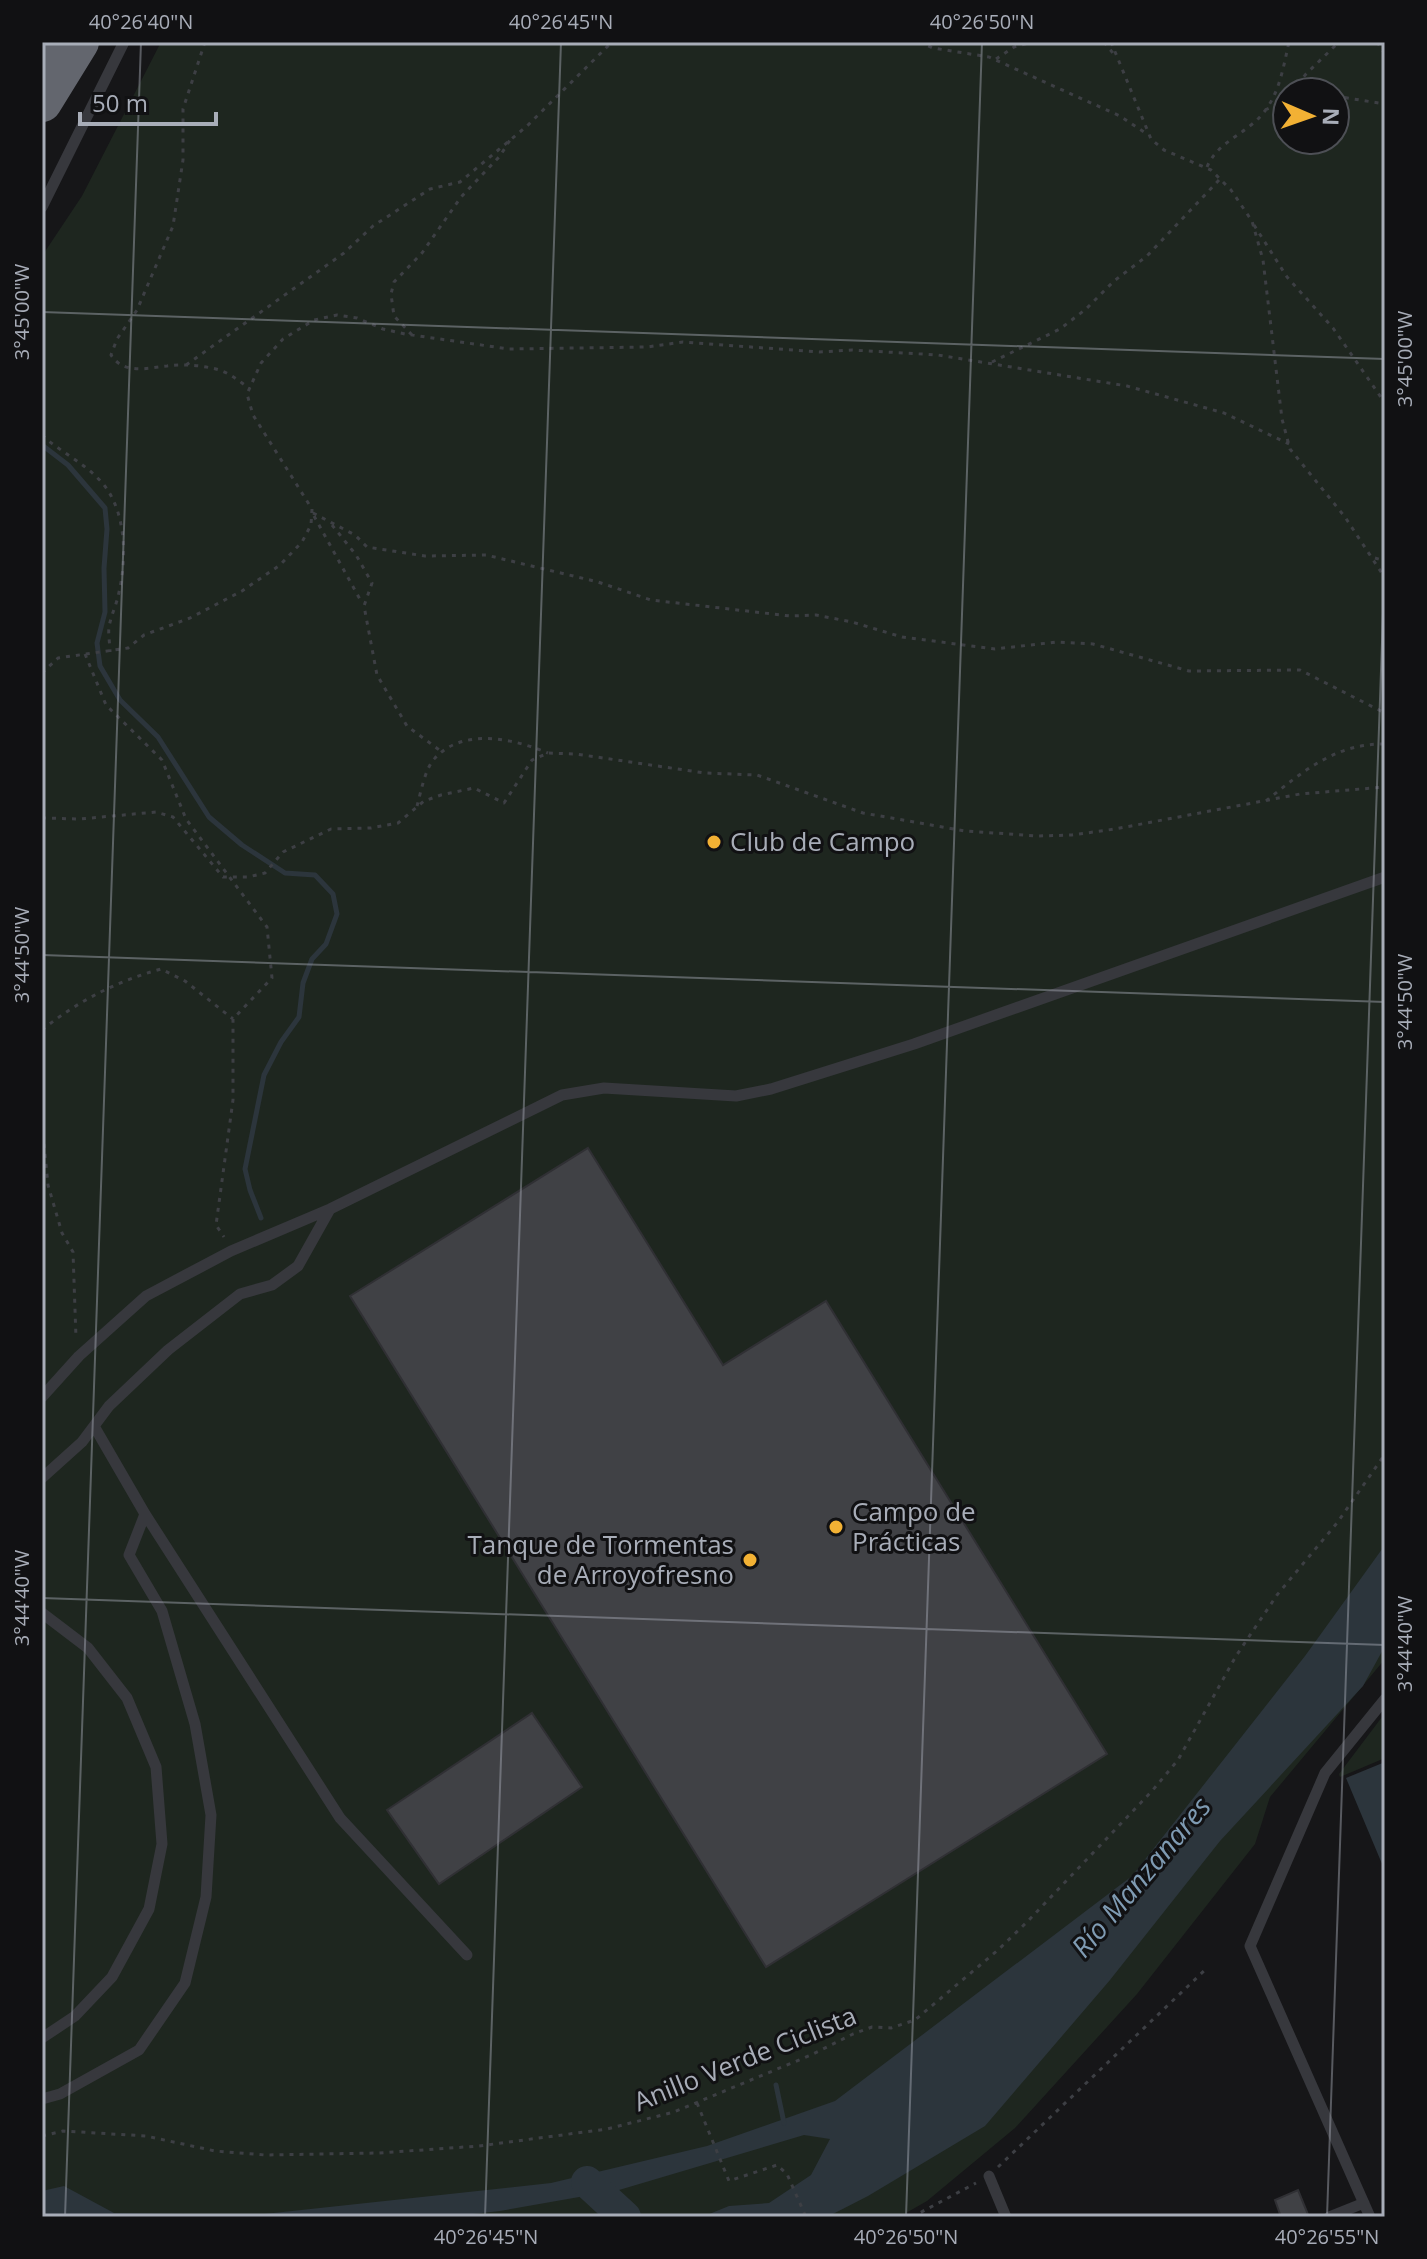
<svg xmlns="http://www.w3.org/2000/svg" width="1427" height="2259" font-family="'Open Sans',sans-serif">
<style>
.green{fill:#1e261f;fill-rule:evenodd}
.water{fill:#2c353c}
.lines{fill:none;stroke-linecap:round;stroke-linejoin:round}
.stream{stroke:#2c353c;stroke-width:5}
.river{stroke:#2c353c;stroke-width:32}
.building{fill:#404145;stroke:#303034;stroke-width:2}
.path{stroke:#3d3f44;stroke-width:3;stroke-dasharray:4 6;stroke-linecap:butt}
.lane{stroke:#37383d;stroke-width:11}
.highway{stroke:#63666e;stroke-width:40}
.ticks{fill:none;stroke:#a8adb8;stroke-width:2;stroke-opacity:0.45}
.poi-dot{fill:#f2b134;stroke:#111113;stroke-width:3}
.labels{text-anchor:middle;stroke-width:6;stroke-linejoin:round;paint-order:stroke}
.poi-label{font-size:26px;fill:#a8adb8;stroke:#111113;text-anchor:start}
.street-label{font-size:26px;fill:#a8adb8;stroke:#111113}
.water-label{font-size:28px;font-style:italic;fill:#7f9bb3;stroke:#111113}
.neatline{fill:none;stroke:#a8adb8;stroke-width:3}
.ticks-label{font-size:20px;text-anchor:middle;fill:#a8adb8}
</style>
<rect width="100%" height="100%" fill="#161618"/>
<path class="green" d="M161,42h1224v1617l-115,138 -15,47 -118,150 -122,134 -88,73 -28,16h-857v-1961l40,-60zM1287,92h48v48h-48z
M1385,1713v45l-45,19 -1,-3z"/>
<path class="water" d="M1385,1545v101l-22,40 -143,155 -110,139 -125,146 -117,70 -41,21h-125l27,-11 40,-3 42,-28 19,-36 -26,-4 -185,55 -119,21 -54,6h-404v-26l22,-5 50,27 141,2 296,-32 156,-37 128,-45 297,-225 173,-220z
M1385,1762v109l-39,-93z"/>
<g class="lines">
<path class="stream" d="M42,445l26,20 37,43 2,21 -3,39 1,44 -8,31 3,23 20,34 38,37 51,80 33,28 43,28 30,2 18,19 4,20 -11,30 -14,15 -9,24 -4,34 -18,25 -17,33 -19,94 5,21 11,28
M776,2085l8,38"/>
<path class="river" d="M587,2182l38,35"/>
</g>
<path class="building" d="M588,1148l135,217 103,-64 281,453 -341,213 -416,-671z
M532,1713l50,74 -143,97 -52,-74z
M1298,2190l11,27h-28l-6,-17z"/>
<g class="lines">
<path class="path" d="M205,42l-22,67v51l-10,66 -36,84 -20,29 -6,16c13,20 36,13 56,11 14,-2 31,-1 44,2 15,2 27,12 39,21
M919,42l14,6 56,9 131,59 27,18
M1104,42l12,15
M1111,42l40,97 13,11 47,20 20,20 21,31 11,39 19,159 8,30 55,68 40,61
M1377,42l8,12
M996,59l18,-12 18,-5
M1291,92l15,-18 33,-32
M1305,92h4
M1335,96l50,8
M1265,110l22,-10
M1207,167c9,-21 27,-28 44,-42 27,-21 31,-52 38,-83
M1254,225l33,52 46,51 52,75
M412,335l-18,-19 -3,-22 3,-12 28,-29 39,-56 39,-41 10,-16
M992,362l68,-33 26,-20 28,-28 33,-25 73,-77
M186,365l158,-112 29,-27 57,-37 30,-7 67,-56 85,-84
M42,435c19,18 44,28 62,50 22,28 23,73 15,107 -2,12 -8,23 -10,35 -1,8 1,17 1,25
M313,513l42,22 12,12 58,9 61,-1 112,27 53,18 139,16 26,-1 36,7 50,15 93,12 62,-7 36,2 96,27 111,-1 85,43
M314,516l48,87
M332,525l24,30 16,28 -8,23 13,69 30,51 35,26
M1375,558l10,3
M85,654l21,51 56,55 24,59 81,108 5,51 -39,41v81l-17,125 8,12
M42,673l16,-15 70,-10 16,-13 46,-17 52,-27 38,-26 22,-23 9,-17 1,-16 -59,-94 -6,-21 14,-31 22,-24 31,-19 23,-5 20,3 26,11 22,5 104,15 138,-2 36,-5 136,10 33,-2 86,5 189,31 97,27 65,31
M1266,801c36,-29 70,-58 119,-57
M417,806c4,-14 8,-38 18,-48 29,-31 79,-19 113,-5
M42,818l38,1 76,-7 17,5 50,60h25l17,-4 18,-21 48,-23 40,-1 27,-5 26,-22 17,-6 33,-7 30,15 28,-43 16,-7 28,1 129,19 52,2 106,38 102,18 73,5 34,-1 43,-6 185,-35 85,-7
M42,1030c36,-29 75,-49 119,-61l24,12 48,38
M42,1124l6,61 14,48 11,19 3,86
M697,2103l32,78 48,-16 10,9 19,43
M42,2136l21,-5 83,5 69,15 50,4 114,-2 100,-7 128,-17 67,-17 137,-57 42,-21 19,-7 19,1 24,-8 83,-70 30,-29 124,-130 26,-31 58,-104 41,-61 60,-72 48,-69
M998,2167l208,-198
M912,2217l64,-34"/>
<path class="lane" d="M42,207l82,-165
M42,1397l37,-41 67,-60 85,-45 99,-42 232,-114 42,-7 132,8 35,-7 143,-45 471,-167
M94,1426l51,88 195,304 127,137
M42,1478l40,-36 27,-36 59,-56 72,-56 32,-9 26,-19 32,-57
M42,1613l46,35 39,50 29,69 6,77 -13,65 -37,68 -37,39 -33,22
M42,2099l18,-5 79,-44 46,-67 21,-86 5,-82 -16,-91 -33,-113 -33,-56 16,-41
M989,2176l17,41
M1329,2217l35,-14
M1370,2217l-120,-271 75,-173 60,-74"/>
<path class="highway" d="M42,47l3,-5
M42,102l37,-60"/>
</g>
<path class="ticks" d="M42,312l1343,47M42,955l1343,47M42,1598l1343,47M65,2217l76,-2175M485,2217l76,-2175M906,2217l76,-2175M1327,2217l58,-1661"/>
<g class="poi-dot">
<circle cx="714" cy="842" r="8"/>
<circle cx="836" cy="1527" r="8"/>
<circle cx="750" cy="1560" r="8"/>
</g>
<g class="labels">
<g class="poi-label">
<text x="730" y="851">Club de Campo</text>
<text x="852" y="1521">Campo de<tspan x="852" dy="30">Prácticas</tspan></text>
<text x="734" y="1554" text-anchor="end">Tanque de Tormentas<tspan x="734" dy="30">de Arroyofresno</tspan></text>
</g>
<g class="street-label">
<text transform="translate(745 2059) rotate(-22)" y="9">Anillo Verde Ciclista</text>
</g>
<g class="water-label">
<text transform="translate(1141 1877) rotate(-50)" y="10">Río Manzanares</text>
</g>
</g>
<rect width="1427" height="2259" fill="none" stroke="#111113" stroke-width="88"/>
<g transform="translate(1311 116) rotate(92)"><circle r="38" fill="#111113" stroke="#4d4f55" stroke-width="2"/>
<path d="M0-6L14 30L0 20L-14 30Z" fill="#f2b134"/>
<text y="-12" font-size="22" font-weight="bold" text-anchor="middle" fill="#a8adb8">N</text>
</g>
<path d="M80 112v12h136v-12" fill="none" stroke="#a8adb8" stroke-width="4"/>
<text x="92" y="112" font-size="24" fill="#a8adb8" stroke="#111113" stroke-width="6" paint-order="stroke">50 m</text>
<rect x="44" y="44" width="1339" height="2171" class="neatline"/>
<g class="ticks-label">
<text x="141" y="29">40°26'40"N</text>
<text x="561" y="29">40°26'45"N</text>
<text x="982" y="29">40°26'50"N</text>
<text transform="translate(22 312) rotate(-90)" y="7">3°45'00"W</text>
<text transform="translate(1405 359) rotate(-90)" y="7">3°45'00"W</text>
<text transform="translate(22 955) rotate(-90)" y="7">3°44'50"W</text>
<text transform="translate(1405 1002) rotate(-90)" y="7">3°44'50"W</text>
<text transform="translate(22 1598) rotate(-90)" y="7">3°44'40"W</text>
<text transform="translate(1405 1644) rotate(-90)" y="7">3°44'40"W</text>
<text x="486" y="2244">40°26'45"N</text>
<text x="906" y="2244">40°26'50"N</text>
<text x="1327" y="2244">40°26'55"N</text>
</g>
</svg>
